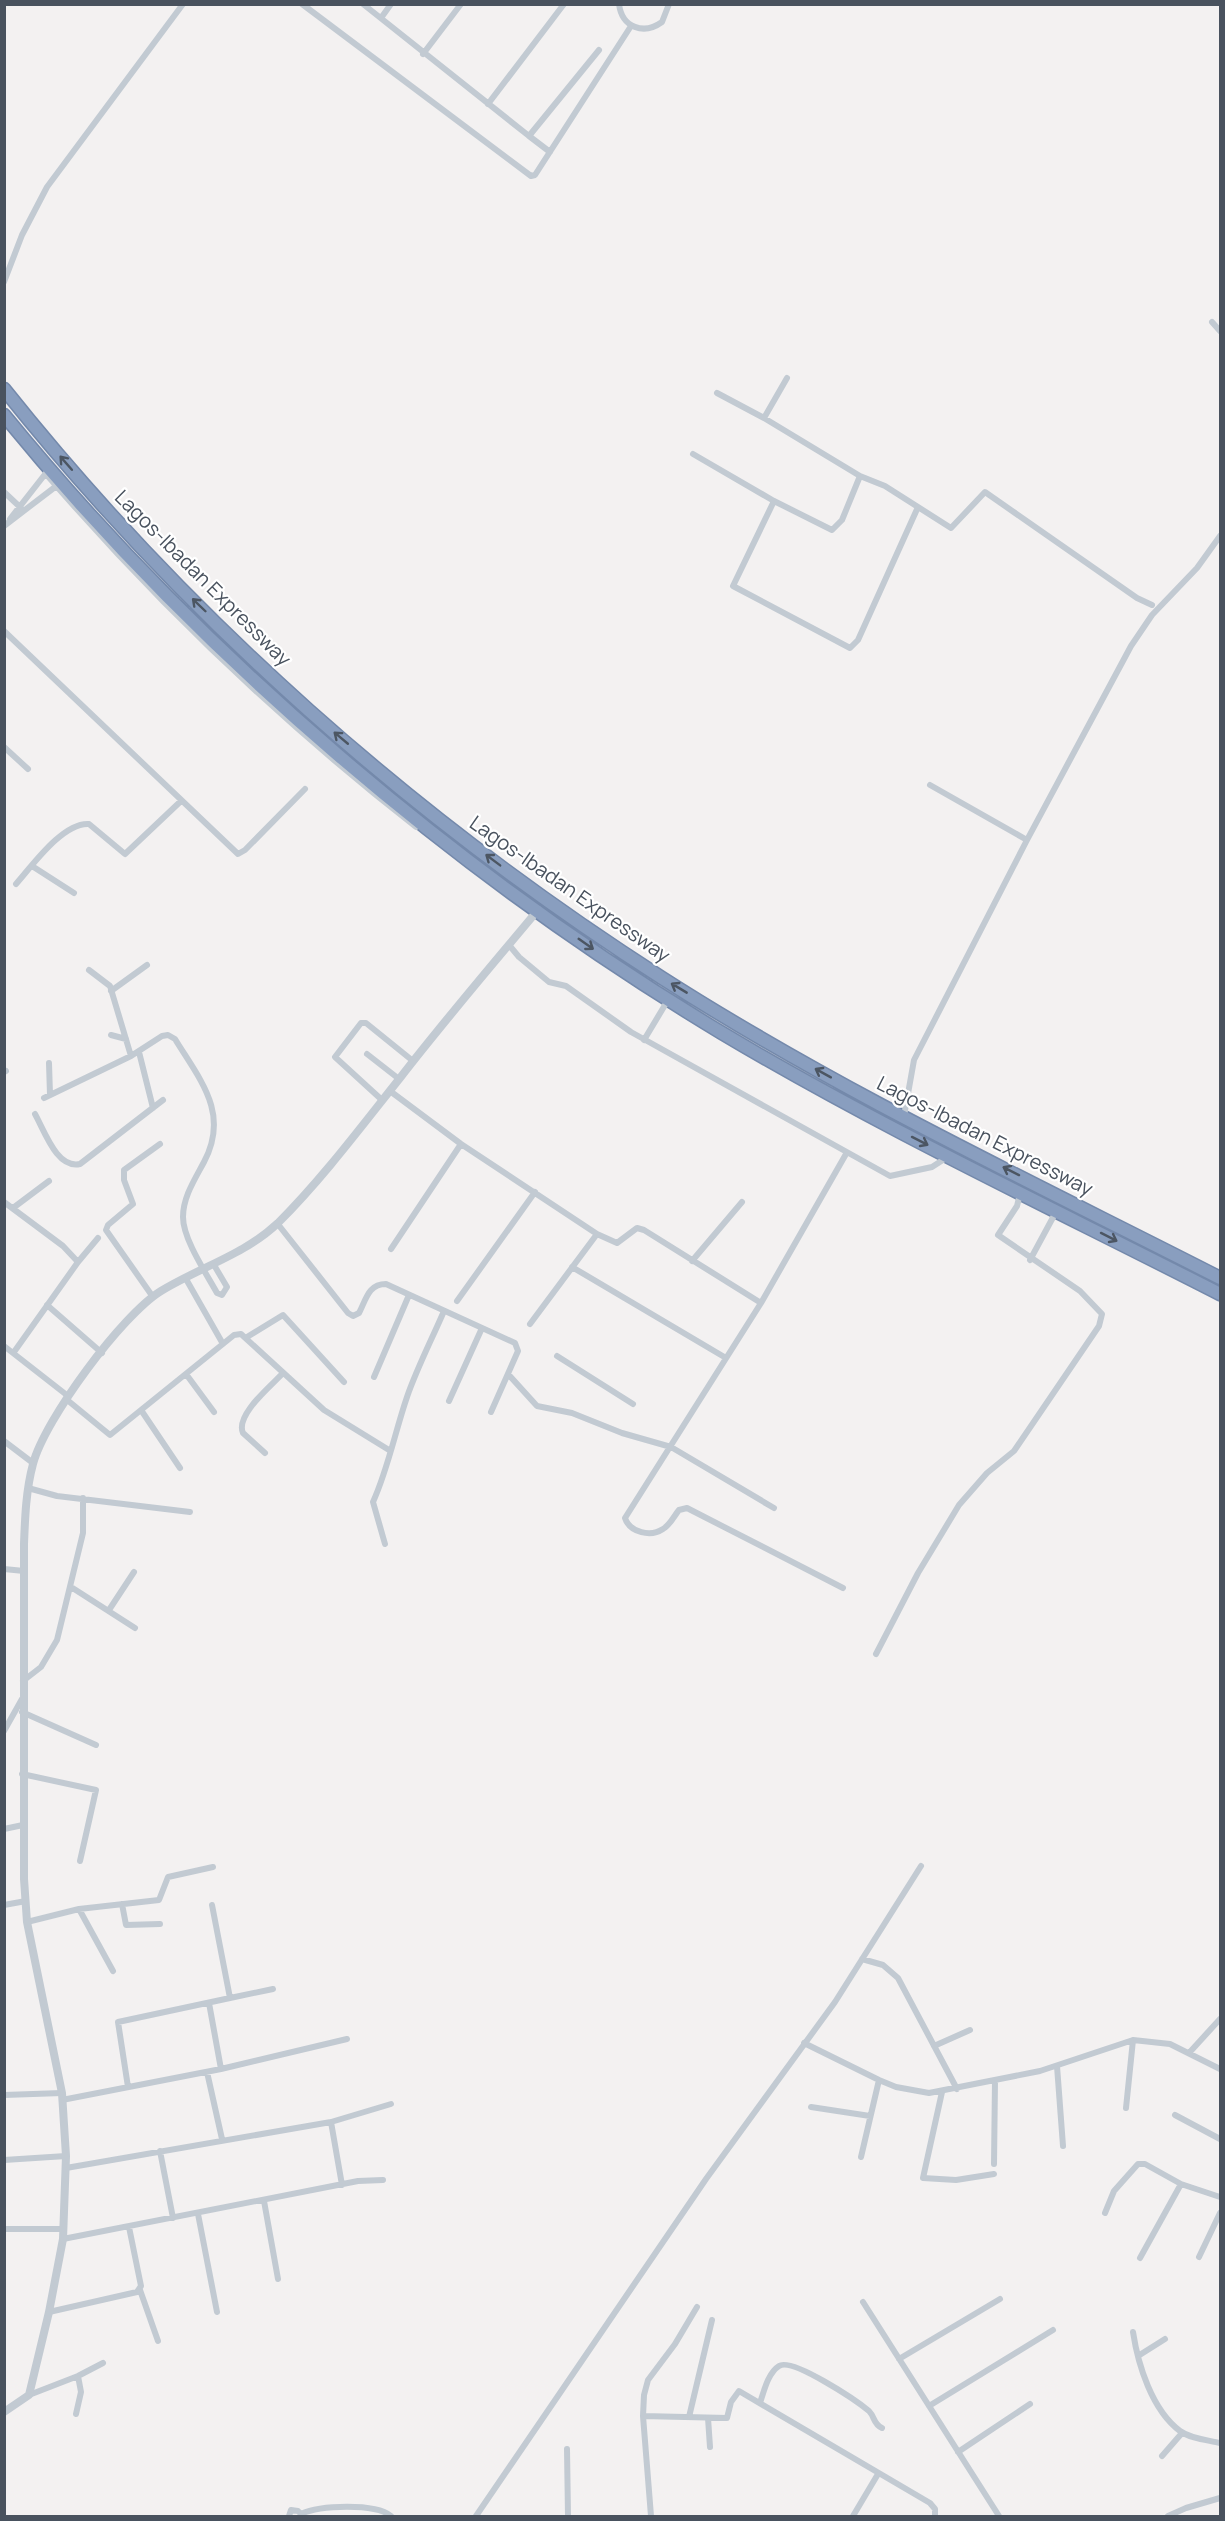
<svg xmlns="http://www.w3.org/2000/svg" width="1225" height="2521" font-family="Manrope,sans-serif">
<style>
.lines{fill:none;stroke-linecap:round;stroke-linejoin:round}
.motorway-casing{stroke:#7489ab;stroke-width:15}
.minor{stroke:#c2cad2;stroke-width:6}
.tertiary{stroke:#c2cad2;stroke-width:8}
.motorway{stroke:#899ebf;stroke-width:12}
.oneway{stroke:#4c5663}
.labels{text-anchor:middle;stroke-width:4.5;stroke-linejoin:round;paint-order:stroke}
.street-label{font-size:20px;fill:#49525e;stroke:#fff}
</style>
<rect width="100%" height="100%" fill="#f3f1f1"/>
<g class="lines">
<g class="motorway-casing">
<path id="motorway" d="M4,389c184,231 410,430 658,589 178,114 370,204 558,300
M4,415c196,240 453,459 718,618 161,96 332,176 498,261"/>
</g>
<path class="minor" d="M302,4l229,172 4,-1 96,-149
M363,4l166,132 70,-86
M619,4c3,24 25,31 43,18l7,-18
M381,18l10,-14
M423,54l38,-50
M488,104l76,-100
M529,136l21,16
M4,282l18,-47 25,-48 136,-183
M1212,322l8,9
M717,393l47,25 96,58 25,10 66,42 34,-36 152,106 15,7
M764,418l23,-40
M693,454l81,47 58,29 10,-10 18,-44
M46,474c111,129 236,248 370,353
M4,492l17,16
M774,501l-41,85 117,62 8,-8 60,-133
M10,519l36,-46
M4,526l55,-42
M4,631l234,223 7,-4 60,-61
M4,747l24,22
M930,785l97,55
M32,866l42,27
M16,884c16,-18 47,-62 73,-60l36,30 56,-53
M509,945l10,12 30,25 17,4 65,46 259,144 42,-9 17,-11
M89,970l21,16 21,70
M111,991l36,-26
M111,1035l15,4
M644,1040l24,-40
M139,1052l14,56
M367,1054l32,25
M49,1063l1,32
M4,1072l2,-1
M390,1091l71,53 136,90 20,9 20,-15 7,2 117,73
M44,1098l87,-42 31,-20 6,-1 7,4c25,41 55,74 29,123 -9,17 -21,35 -21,55 0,22 23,56 34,76l5,2 5,-8 -13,-22
M382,1100l-47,-43 26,-34h5l47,38
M35,1114c10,18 22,55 45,50l83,-64
M904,1116l10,-56 113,-220 104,-194 21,-31 45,-47 23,-32
M4,1202l59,44 15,16 -64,90
M13,1208l36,-27
M277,1223l71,90 5,3 6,-3c7,-13 9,-29 27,-29l129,59 3,8 -27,61
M391,1249l70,-105
M1030,1260l27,-50
M692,1261l50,-59
M78,1262l20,-24
M572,1267l154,91
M186,1279l37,65
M153,1297l-47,-67 2,-5 25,-21 -9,-24v-10l36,-26
M457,1301l78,-109
M47,1305l55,48
M530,1324l67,-90
M247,1337l36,-22 61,67
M4,1346l64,50
M557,1356l76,48
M186,1374l28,38
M508,1374l29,32 35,7 50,20 49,14 103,61
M374,1377l35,-82
M66,1399l44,36 124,-100 7,-1 83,76 65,40
M449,1401l33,-73
M141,1410l39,58
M4,1441l29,22
M265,1453l-22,-20c-8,-18 28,-47 40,-60
M28,1488l29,8 133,16
M385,1544l-12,-42c15,-33 22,-70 34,-105 10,-29 25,-58 37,-86
M4,1569l20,2
M71,1587l64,41
M843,1588l-156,-80 -8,2c-5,6 -9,15 -16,19 -12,8 -33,4 -38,-11l136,-215 85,-149
M109,1610l25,-38
M876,1654l42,-81 41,-68 28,-32 27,-22 85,-125 3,-12 -22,-23 -82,-56 19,-29 3,-12
M23,1681l18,-14 16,-27 26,-107v-35
M22,1712l74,33
M4,1731l18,-32
M22,1774l74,16 -16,71
M4,1829l19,-4
M122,1904l4,21 34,-1
M4,1905l22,-4
M79,1909l80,-9 9,-23 45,-10
M27,1922l52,-13 34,62
M862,1959l21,6 15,13 59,111
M230,1998l43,-9
M209,2003l12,66
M804,2043l75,37 17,7 33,6 111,-22 93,-31 37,4 50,25
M934,2046l36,-16
M1189,2053l31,-34
M1057,2066l6,80
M207,2072l15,67
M128,2087l-10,-65 112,-24 -18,-93
M942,2092l-19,86 33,2 38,-6
M4,2095l58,-2
M62,2100l159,-31 126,-30
M811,2107l59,9
M1126,2108l7,-68
M1175,2115l45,24
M331,2122l11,63
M160,2151l13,67
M861,2157l18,-77
M4,2160l62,-4
M994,2164l1,-83
M66,2168l265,-46 60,-18
M264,2201l14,78
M1105,2213l9,-22 24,-27h7l36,20 39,13
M198,2214l19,98
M4,2229h60
M63,2239l295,-58 25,-1
M1199,2257l21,-44
M1140,2258l41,-74
M140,2290l18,51
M863,2302l136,214
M49,2312l88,-20 4,-6 -12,-59
M1133,2332c5,33 19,78 47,99 11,8 28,9 40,12
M1138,2356l27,-17
M899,2359l101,-60
M29,2395l49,-19 25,-13
M760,2403c4,-12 8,-30 19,-37 13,-9 78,35 90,45 6,6 4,13 13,17
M929,2406l124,-76
M76,2414l5,-22 -3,-16
M643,2416l84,2 4,-16 8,-11 191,112 5,6v7
M689,2417l23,-97
M708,2418l2,29
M567,2449l1,67
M958,2452l72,-48
M1162,2456l20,-23
M289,2516l2,-6 7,1 3,3c19,-9 74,-11 90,2
M476,2516l230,-337 129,-177 86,-136
M651,2516l-8,-100 1,-21 4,-15 27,-36 22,-37
M853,2516l25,-42
M1168,2516l18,-8 34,-10"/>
<path class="tertiary" d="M4,2412l25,-17 20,-83 14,-73 3,-83 -4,-63 -35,-171 -3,-43v-335c1,-27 2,-54 9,-80 12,-45 89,-149 128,-173 39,-24 83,-36 117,-68 44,-44 83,-96 122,-145 44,-57 92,-113 138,-168"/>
<use href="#motorway" class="motorway"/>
</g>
<defs><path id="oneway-shaft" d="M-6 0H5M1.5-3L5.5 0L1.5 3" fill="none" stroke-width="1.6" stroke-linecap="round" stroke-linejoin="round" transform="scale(1.5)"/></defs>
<g class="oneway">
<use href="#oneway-shaft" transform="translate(66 463) rotate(-131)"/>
<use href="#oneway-shaft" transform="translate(199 605) rotate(-136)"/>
<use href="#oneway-shaft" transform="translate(341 738) rotate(-140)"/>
<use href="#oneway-shaft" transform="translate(493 860) rotate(-143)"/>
<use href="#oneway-shaft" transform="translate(586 944) rotate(35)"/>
<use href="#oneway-shaft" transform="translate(679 988) rotate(-149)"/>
<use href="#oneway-shaft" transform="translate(823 1073) rotate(-151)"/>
<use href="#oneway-shaft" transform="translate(920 1141) rotate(27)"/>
<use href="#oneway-shaft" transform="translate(1011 1171) rotate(-153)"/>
<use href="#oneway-shaft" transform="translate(1109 1237) rotate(27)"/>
</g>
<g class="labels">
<g class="street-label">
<text transform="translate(203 578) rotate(45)" y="7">Lagos-Ibadan Expressway</text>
<text transform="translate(570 889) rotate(35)" y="7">Lagos-Ibadan Expressway</text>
<text transform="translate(985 1136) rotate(27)" y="7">Lagos-Ibadan Expressway</text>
</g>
</g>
<rect width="1225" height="2521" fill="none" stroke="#49525e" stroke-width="12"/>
</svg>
